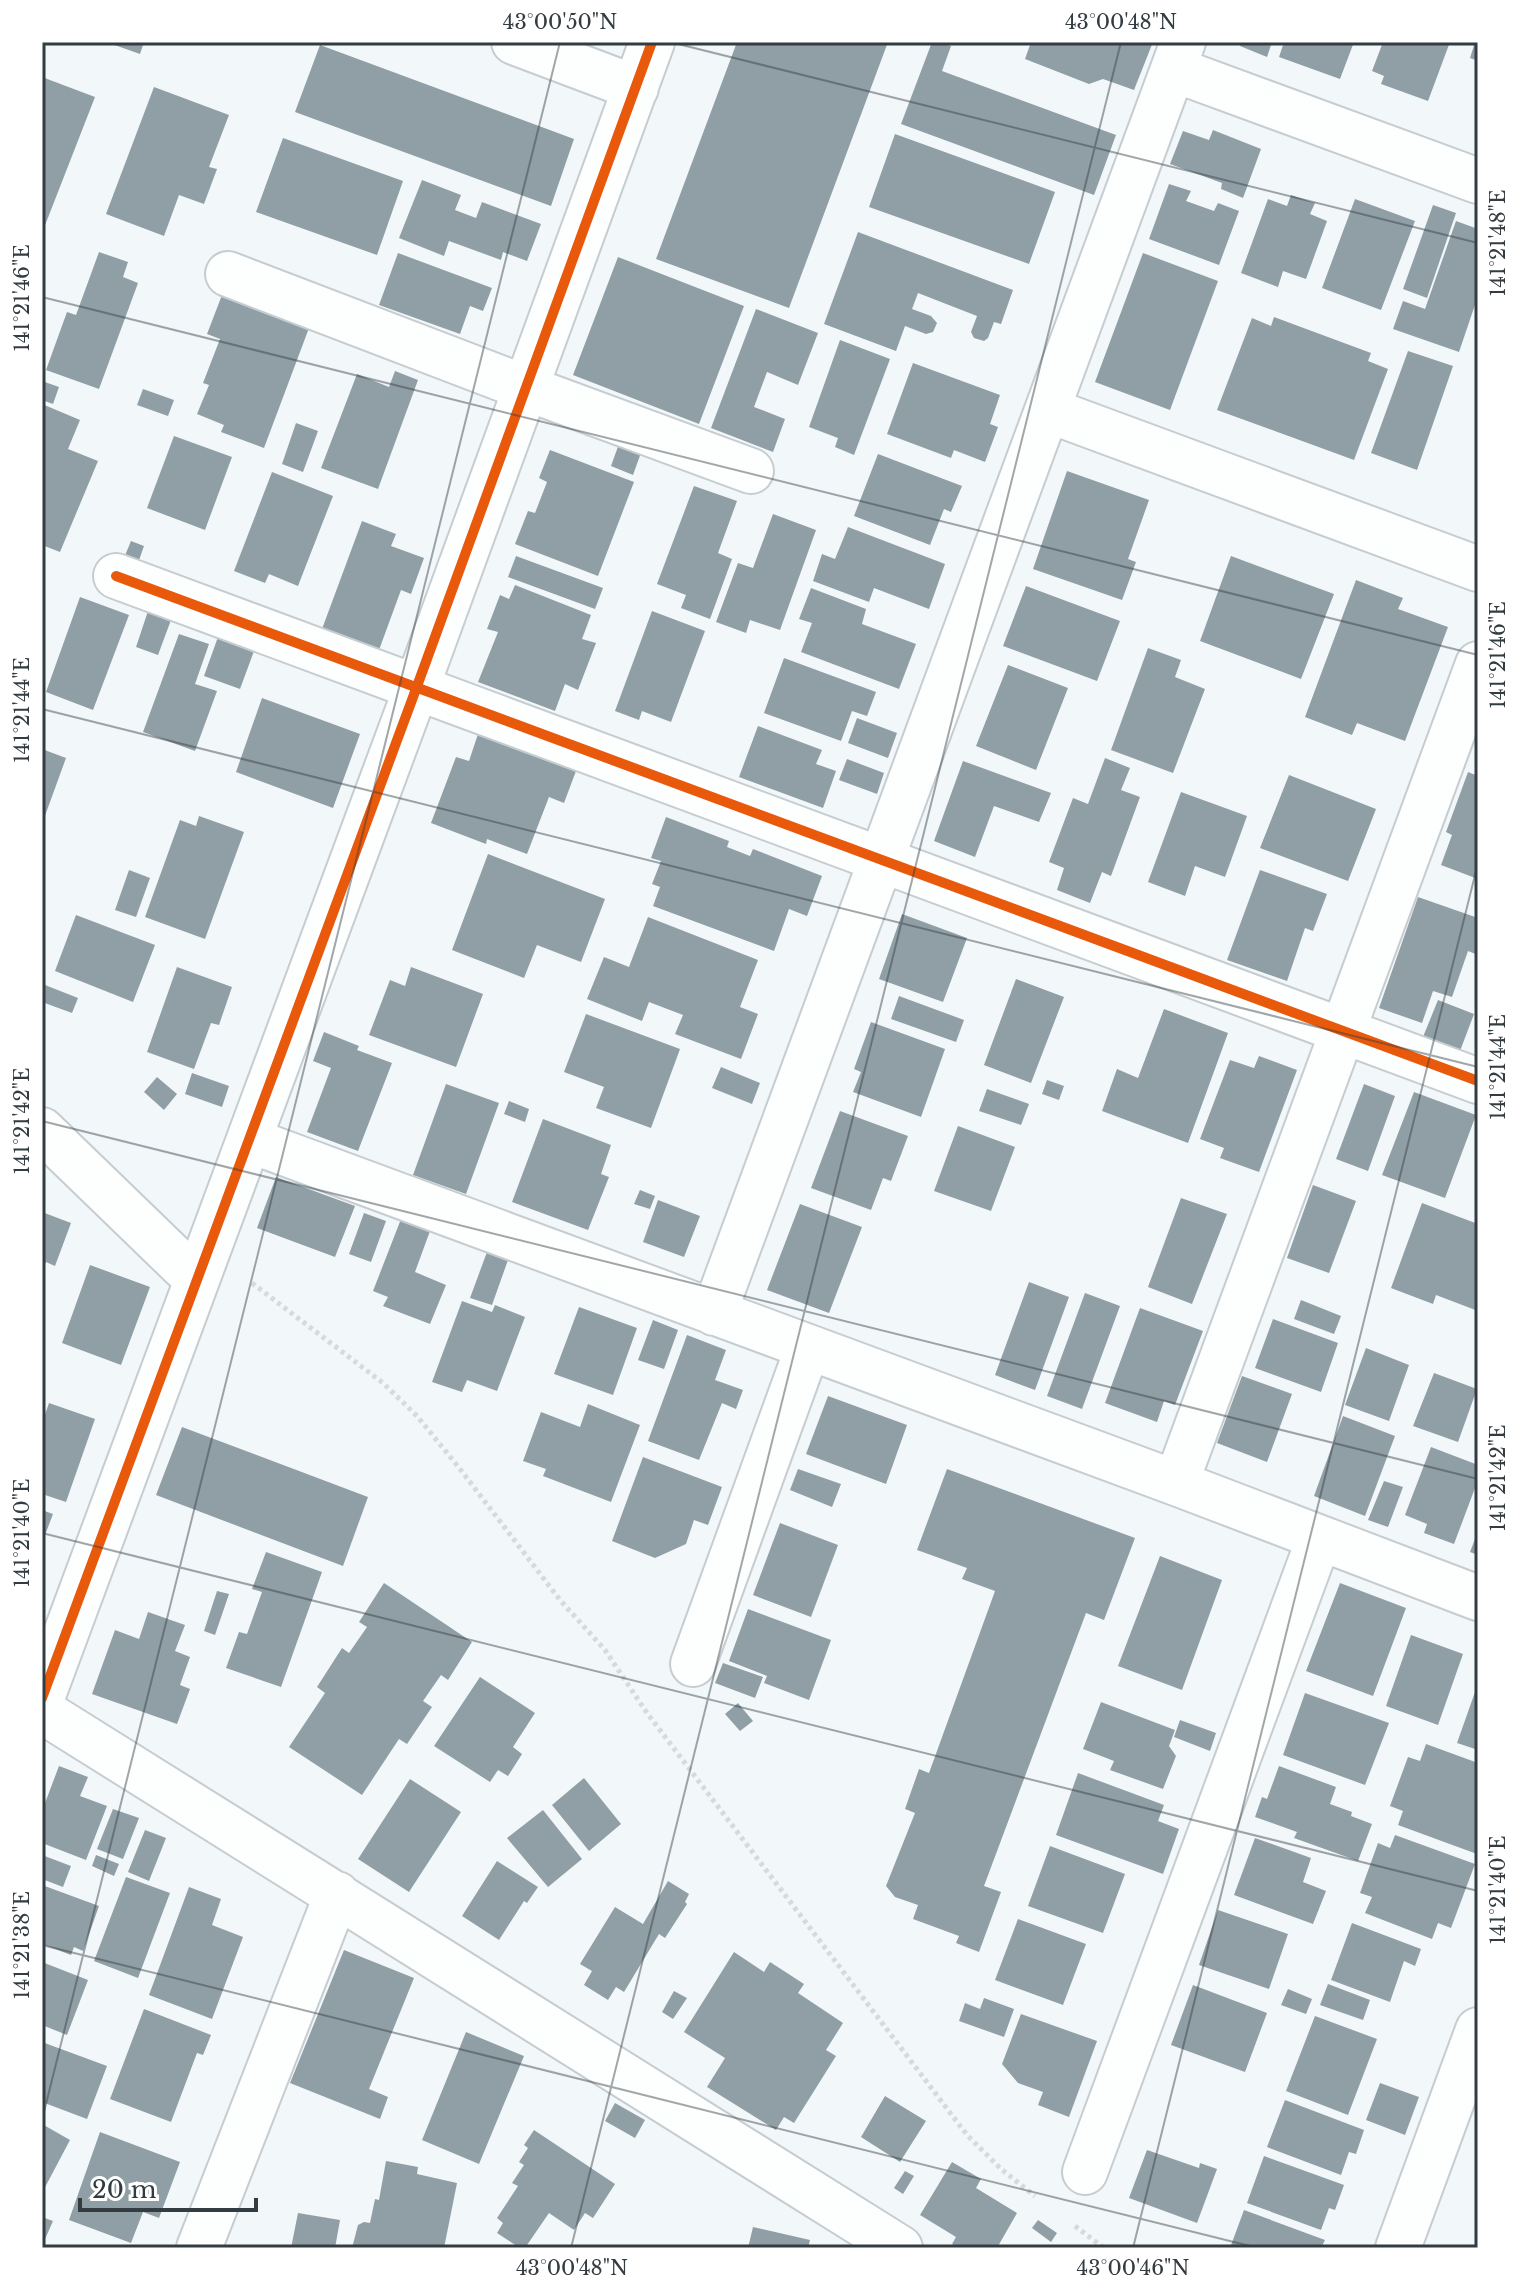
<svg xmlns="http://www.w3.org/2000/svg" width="1520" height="2290" font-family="'Libre Baskerville',serif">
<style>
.building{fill:#909fa6}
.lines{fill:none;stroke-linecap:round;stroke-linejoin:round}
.minor-casing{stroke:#c6cdd1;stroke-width:48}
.path{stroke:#d8d9da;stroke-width:5;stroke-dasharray:4 4;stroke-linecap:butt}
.minor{stroke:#fdfefe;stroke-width:44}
.cycleway-casing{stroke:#fff;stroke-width:15}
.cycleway{stroke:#e8590c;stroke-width:10}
.ticks{fill:none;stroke:#333c41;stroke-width:2;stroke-opacity:0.45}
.neatline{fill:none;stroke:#333c41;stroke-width:3}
.ticks-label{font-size:20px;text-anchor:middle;fill:#333c41}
</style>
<rect width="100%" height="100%" fill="#f2f7fa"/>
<path class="building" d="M106,42h38l-4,12z
M737,42h151l-99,266 -133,-49z
M932,42h8l11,4 -9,25 174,64 -22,60 -193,-71z
M1031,42h122l-19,48 -31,-11 -14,5 -64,-25z
M1242,42h30l-5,15 -27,-11z
M1284,42h70l-14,37 -61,-22z
M1383,42h67l-22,59 -47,-17 3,-8 -12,-5z
M1475,42h3v19l-8,-3z
M320,45l254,94 -23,67 -256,-94z
M42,77l53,20 -53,136z
M154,87l75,28 -20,52 8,2 -13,35 -25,-9 -15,41 -58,-22z
M1213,130l48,19 -18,49 -22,-9 1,-6 -52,-19 13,-33 26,9z
M895,134l160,58 -26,72 -160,-57z
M283,138l120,43 -26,74 -121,-43z
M422,180l39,15 -6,15 21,8 6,-16 59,22 -14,37 -24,-9 -2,8 -52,-19 -5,15 -45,-18z
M1169,184l22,7 -5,10 28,10 4,-8 21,8 -20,54 -70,-26z
M1291,195l24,8 -5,11 17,7 -21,58 -23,-8 -5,16 -37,-14 27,-74 19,7z
M1355,199l60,22 -34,89 -59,-22z
M1433,205l23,8 -29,85 -24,-9z
M1456,221l22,8v67l-19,56 -66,-23 10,-28 22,8z
M858,232l155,58 -12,34 -7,-2 -6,16 -4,3 -10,-3 -3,-6 6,-16 -59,-23 -6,16 19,7 6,7 -4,9 -7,2 -21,-8 -9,25 -72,-27z
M99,252l29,10 -5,15 15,6 -39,106 -53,-19 21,-58 9,3z
M398,253l94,35 -9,23 -13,-5 -10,28 -81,-29z
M1143,253l75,28 -48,129 -75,-28z
M618,257l126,49 -45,118 -126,-49z
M222,295l87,33 -45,120 -43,-16 3,-7 -27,-11 12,-29 -6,-2 17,-44 -13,-5z
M756,309l62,24 -20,52 -31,-13 -13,35 31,12 -12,33 -62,-24z
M1274,317l97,36 -3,8 20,8 -34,91 -137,-50 35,-92 19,8z
M840,340l50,19 -36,96 -19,-8 3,-9 -29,-11z
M1408,351l45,15 -36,104 -46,-17z
M913,363l87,32 -10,29 8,3 -13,35 -31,-12 -3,8 -64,-24z
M395,371l23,9 -40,109 -57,-21 36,-94 32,13z
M42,381l17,6 -6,17 -11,-4z
M143,389l31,11 -6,16 -31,-11z
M42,404l38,16 -12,29 30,12 -38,91 -18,-7z
M296,423l22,8 -15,41 -21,-8z
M174,436l58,21 -27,73 -58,-22z
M620,441l22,9 -9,25 -22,-9z
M550,450l84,32 -36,94 -83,-32 13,-33 7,2 12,-31 -8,-4z
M878,454l84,32 -11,26 -7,-3 -14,36 -76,-29z
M1067,471l82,29 -21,59 8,3 -14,38 -89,-31z
M272,472l61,24 -35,90 -29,-12 -4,9 -31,-12z
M694,486l43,15 -19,52 14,6 -22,60 -29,-11 5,-13 -29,-11z
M773,514l43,16 -36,100 -30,-10 -4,13 -30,-11 22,-59 15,5z
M362,521l34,13 -5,12 33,12 -13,36 -10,-4 -22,60 -57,-21z
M848,527l97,37 -16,45 -55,-21 -5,14 -56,-21 9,-27 13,5z
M131,541l13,5 -6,17 -14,-5z
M516,556l87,32 -8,21 -87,-32z
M1231,556l103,38 -33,85 -101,-38z
M1356,580l47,18 -5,11 50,18 -43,114 -48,-18 -5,12 -47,-18z
M515,585l76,30 -9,24 14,4 -18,47 -13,-6 -10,27 -77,-29 20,-50 -11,-3 13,-34 9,4z
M1026,586l94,35 -23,60 -94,-35z
M811,588l55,21 -4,15 54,20 -17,45 -98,-37 11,-29 -13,-4z
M80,597l49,18 -36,95 -47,-18z
M148,611l23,9 -13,35 -22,-8z
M652,611l53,20 -34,91 -29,-11 -3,9 -24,-9z
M179,634l30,10 -14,40 22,7 -22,60 -52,-19z
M218,637l36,14 -14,38 -36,-13z
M1148,648l33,12 -6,17 30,12 -32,84 -62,-23z
M784,658l92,34 -9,24 -15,-5 -11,30 -77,-28z
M1008,665l60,23 -32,82 -60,-24z
M262,698l98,36 -27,74 -97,-36z
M857,718l40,15 -9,25 -40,-15z
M758,726l64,24 -6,14 20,7 -13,37 -84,-31z
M478,734l98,37 -12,32 -15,-6 -22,57 -40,-15 -1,5 -55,-21 25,-66 13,4z
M42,749l24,9 -24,66z
M1105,758l25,10 -9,22 19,7 -29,79 -9,-4 -12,31 -33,-13 7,-22 -15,-6 24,-64 15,6z
M847,759l37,14 -7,21 -38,-14z
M963,761l88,32 -12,29 -45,-16 -19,51 -41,-16z
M1468,772l10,4v103l-37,-14 11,-30 -6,-3z
M1289,775l87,34 -28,72 -88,-33z
M1181,792l66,24 -22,61 -30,-11 -10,30 -37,-14z
M199,816l45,16 -39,107 -60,-22 35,-97 16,6z
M666,817l63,24 -2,6 23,9 3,-7 69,27 -15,40 -18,-7 -15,42 -121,-45 7,-19 -8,-3 9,-23 -10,-3z
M488,854l117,45 -24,63 -44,-17 -13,33 -72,-28z
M129,870l21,8 -14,39 -21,-7z
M1260,870l67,24 -14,37 -8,-3 -18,53 -60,-21z
M1418,897l60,21v37l-10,-4 -16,46 -19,-6 -11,32 -43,-15z
M902,914l65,24 -24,64 -64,-23z
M76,915l79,30 -22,57 -78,-31z
M648,917l110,43 -18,47 18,7 -17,45 -66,-25 8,-19 -34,-13 -7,19 -55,-22 17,-42 25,10z
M177,967l55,20 -13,38 -8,-2 -17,46 -47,-17z
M411,967l72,27 -27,73 -87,-32 21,-55 15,6z
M1016,979l48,18 -33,86 -47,-18z
M45,985l33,13 -6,15 -30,-11z
M899,996l65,24 -8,22 -65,-23z
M1438,1000l36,14 -14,37 -37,-14z
M1164,1009l64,24 -40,110 -86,-32 15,-42 21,9z
M586,1014l94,35 -29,79 -55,-20 8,-21 -40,-15z
M871,1022l74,27 -24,68 -68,-25 8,-20 -7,-3z
M324,1032l35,14 -2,4 35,13 -34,88 -51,-19 24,-64 -18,-7z
M1259,1056l38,14 -38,102 -39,-14 4,-10 -24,-9 30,-79 24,8z
M721,1067l39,16 -8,21 -40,-16z
M192,1073l37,13 -7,21 -37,-13z
M157,1077l20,17 -13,16 -20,-18z
M1047,1080l17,6 -5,14 -17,-6z
M446,1084l53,19 -33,91 -53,-19z
M1364,1084l31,12 -27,75 -32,-12z
M987,1089l42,15 -8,21 -42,-14z
M1414,1092l62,23 -31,83 -63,-23z
M509,1101l20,8 -4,13 -21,-8z
M840,1111l68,25 -17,45 -8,-3 -12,32 -60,-22z
M543,1119l68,26 -10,29 8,3 -21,53 -76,-28z
M958,1126l57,21 -24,64 -57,-20z
M276,1177l79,29 -20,51 -78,-29z
M1313,1185l43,16 -27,72 -42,-15z
M640,1190l15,6 -5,13 -16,-5z
M1181,1198l46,16 -35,90 -44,-17z
M658,1200l42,16 -16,41 -41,-15z
M1422,1203l56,21v87l-42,-16 -3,9 -42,-16z
M800,1204l62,23 -33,86 -62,-23z
M42,1212l29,11 -16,43 -9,-4 -4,9z
M364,1213l22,8 -15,41 -22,-8z
M401,1219l29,12 -15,41 31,13 -16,39 -47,-18 5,-9 -15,-6z
M487,1252l21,8 -16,45 -22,-7z
M90,1265l60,22 -29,78 -59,-22z
M1029,1282l40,15 -34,93 -40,-15z
M1085,1293l35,13 -38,103 -35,-13z
M1301,1300l40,16 -7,18 -40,-15z
M462,1301l30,11 3,-7 30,12 -28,74 -30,-11 -5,12 -30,-10z
M579,1307l58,21 -24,67 -59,-21z
M1140,1308l63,23 -28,74 -11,-4 -7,21 -52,-19z
M1273,1319l65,24 -17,49 -66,-24z
M653,1320l25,10 -14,39 -26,-9z
M687,1335l39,15 -11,30 28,10 -7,19 -14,-6 -23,57 -51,-19z
M1366,1348l43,17 -20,56 -44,-16z
M1434,1373l43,16 -19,53 -45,-16z
M1242,1376l50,18 -25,68 -50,-19z
M828,1396l79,29 -21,59 -80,-30z
M49,1403l46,16 -29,83 -24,-8v-71z
M588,1404l52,21 -29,77 -68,-26 3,-7 -23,-8 18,-49 39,15z
M1343,1416l52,20 -30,80 -51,-20z
M182,1427l186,70 -25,69 -187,-71z
M1431,1447l47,18v15l-24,64 -30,-11 3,-9 -22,-9z
M643,1457l79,30 -14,38 -14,-5 -8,24 -31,14 -43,-17z
M798,1469l43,15 -9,23 -42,-17z
M947,1469l188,69 -31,82 -18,-7 -102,273 17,6 -22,60 -23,-9 3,-7 -46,-17 5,-14 -23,-8 -9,-11 29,-73 -10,-4 14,-40 10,4 66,-182 -33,-12 5,-11 -50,-18z
M1384,1481l19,6 -15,40 -20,-7z
M42,1510l11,4 -11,29z
M780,1523l58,22 -27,72 -58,-22z
M1478,1531v24l-8,-3z
M266,1552l56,20 -41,115 -55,-19 13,-36 8,2 15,-42 -10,-3z
M1160,1556l62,24 -40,110 -64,-24z
M384,1583l88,59 -24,38 -7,-5 -18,26 9,6 -25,37 -8,-5 -37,56 -73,-48 36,-54 -8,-6 25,-39 7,5 18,-26 -8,-5z
M1340,1583l66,25 -33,88 -67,-25z
M217,1591l12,3 -14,41 -11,-4z
M748,1609l83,31 -22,60 -45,-17 3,-7 -38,-15z
M148,1612l37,13 -10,26 15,6 -10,28 10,4 -13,35 -85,-30 23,-64 24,9z
M1411,1635l52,19 -25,71 -52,-19z
M723,1663l40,14 -8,21 -40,-15z
M480,1677l55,36 -22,34 9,7 -14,22 -10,-6 -8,12 -56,-36z
M1475,1692l3,1v57l-21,-7z
M1305,1693l84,30 -24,62 -82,-30z
M1101,1702l74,28 -6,16 7,10 -13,33 -53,-19 4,-9 -31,-12z
M738,1703l15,18 -13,10 -15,-17z
M1180,1720l36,13 -6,18 -36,-14z
M1426,1744l52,19 -1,91 -79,-29 5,-14 -13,-5 18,-49 12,4z
M59,1766l29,11 -8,19 27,10 -21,54 -44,-17v-32z
M1279,1766l57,21 -6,17 22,8 -1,4 21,8 -14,37 -64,-23 3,-6 -42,-15 7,-20 5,2z
M1078,1773l86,32 -6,16 21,8 -16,45 -107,-39z
M584,1778l37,46 -32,27 -37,-46z
M410,1779l51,33 -52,80 -51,-33z
M113,1809l26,9 -16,41 -26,-10z
M543,1810l39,49 -34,28 -41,-49z
M145,1830l21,8 -17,43 -21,-9z
M1395,1835l80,29 -24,64 -13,-5 -6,16 -67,-26 7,-16 -12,-4 18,-50 12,5z
M1255,1838l56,20 -8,24 23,9 -13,33 -79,-29z
M1050,1846l75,28 -22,59 -75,-27z
M42,1855l29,11 -8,21 -21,-8z
M96,1855l23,9 -5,12 -22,-10z
M497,1861l41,26 -11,16 -3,-2 -25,39 -37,-24z
M126,1877l44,16 -32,85 -44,-17z
M668,1881l21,13 -4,8 2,2 -22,34 -6,-4 -35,58 -8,-5 -8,13 -24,-15 8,-14 -12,-7 35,-57 28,17z
M42,1885l57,21 -16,45 -9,-4 -3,8 -29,-11z
M189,1887l32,12 -9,26 31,12 -31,82 -63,-24z
M1218,1910l70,24 -19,55 -70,-24z
M1018,1919l68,25 -23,61 -68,-25z
M1352,1923l69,26 -6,17 -11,-5 -14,41 -59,-22z
M344,1950l70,28 -45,111 19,8 -8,22 -90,-36z
M734,1952l30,20 6,-10 34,22 -6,9 45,30 -17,27 10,6 -42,67 -10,-6 -8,13 -69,-43 18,-29 -41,-26z
M42,1962l46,18 -21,55 -25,-10z
M1328,1984l42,16 -7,20 -43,-15z
M1193,1985l74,28 -22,59 -74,-27z
M1288,1989l24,10 -6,15 -25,-9z
M674,1991l13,7 -14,21 -11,-7z
M984,1998l30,11 -10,28 -45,-16 6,-18 15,6z
M144,2009l67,26 -8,20 -6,-2 -26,69 -61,-23z
M1021,2014l76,27 -28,76 -31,-12 5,-13 -25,-9 -16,-19z
M1315,2016l62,23 -29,76 -62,-24z
M466,2032l58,24 -45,108 -57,-24z
M42,2042l65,24 -20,53 -45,-17z
M1380,2083l39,14 -14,38 -39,-15z
M885,2096l41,25 -26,41 -39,-25z
M1285,2100l79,30 -8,24 -7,-2 -8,23 -74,-28z
M615,2103l30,17 -10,18 -30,-17z
M42,2124l28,16 -28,53z
M534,2130l81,54 -22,34 -8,-5 -11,17 -25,-17 -24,35h-5l-23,-15 6,-10 -6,-5 21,-32 -6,-3 12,-18 -5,-3 9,-14 -4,-3z
M100,2132l80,30 -21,56 -16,-6 -12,31 -62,-23z
M1147,2150l52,18 1,-5 17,6 -20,54 -68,-25z
M1264,2156l80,29 -9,25 -6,-2 -8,22 -74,-27z
M386,2161l32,6 -1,7 40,9 -13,65h-92l6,-23 6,-3 6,1 5,-24 4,1z
M952,2162l29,17 -5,9 41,25 -20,35h-38l-7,-4 4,-7 -36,-22z
M905,2171l9,5 -11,18 -9,-6z
M1244,2210l81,30 -4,8h-91z
M298,2213l42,7 -5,28h-44z
M42,2217l11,4 -11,25z
M1038,2220l19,13 -6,9 -19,-14z
M753,2227l57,13 -2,8h-60z"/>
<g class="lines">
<g class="minor-casing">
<path id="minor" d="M514,42l122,46
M1173,69l305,112
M228,274l298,114 225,83
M1048,410l430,159
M116,576l1362,505
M42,1130l155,150
M249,1140l927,343 302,115
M714,1313l469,-1271
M1176,1483l302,-819
M693,1664l115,-317
M42,1698l374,-1009 236,-647
M42,1711l858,537
M1085,2172l234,-633
M199,2248l138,-354
M1398,2248l80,-218"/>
</g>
<path class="path" d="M252,1283l131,100 34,33 43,53 100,131 45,50 42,63 320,422 34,34 34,27
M1075,2226l29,22"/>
<use href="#minor" class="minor"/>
<g class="cycleway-casing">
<path id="cycleway" d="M116,576l1362,505
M42,1698l374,-1009 236,-647"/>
</g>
<use href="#cycleway" class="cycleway"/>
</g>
<path class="ticks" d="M670,42l808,201M42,297l1436,358M42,709l1436,358M42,1121l1436,358M42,1533l1436,358M42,1945l1216,303M42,2120l518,-2078M571,2248l550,-2206M1133,2248l345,-1385"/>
<rect width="1520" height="2290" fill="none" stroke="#ffffff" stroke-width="88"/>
<path d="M80 2198v12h176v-12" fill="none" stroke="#333c41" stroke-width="4"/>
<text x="92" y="2198" font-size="24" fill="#333c41" stroke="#ffffff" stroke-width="6" paint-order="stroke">20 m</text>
<rect x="44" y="44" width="1432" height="2202" class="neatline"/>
<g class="ticks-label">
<text x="560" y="29">43°00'50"N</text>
<text x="1121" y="29">43°00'48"N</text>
<text transform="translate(1498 243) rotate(-90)" y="7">141°21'48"E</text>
<text transform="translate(22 298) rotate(-90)" y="7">141°21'46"E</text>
<text transform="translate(1498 655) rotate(-90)" y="7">141°21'46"E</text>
<text transform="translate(22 710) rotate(-90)" y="7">141°21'44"E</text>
<text transform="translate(1498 1067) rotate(-90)" y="7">141°21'44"E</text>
<text transform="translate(22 1121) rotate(-90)" y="7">141°21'42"E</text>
<text transform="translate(1498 1478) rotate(-90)" y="7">141°21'42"E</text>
<text transform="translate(22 1533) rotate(-90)" y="7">141°21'40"E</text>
<text transform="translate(1498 1890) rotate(-90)" y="7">141°21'40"E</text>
<text transform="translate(22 1945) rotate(-90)" y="7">141°21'38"E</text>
<text x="572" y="2275">43°00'48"N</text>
<text x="1133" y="2275">43°00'46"N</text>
</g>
</svg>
